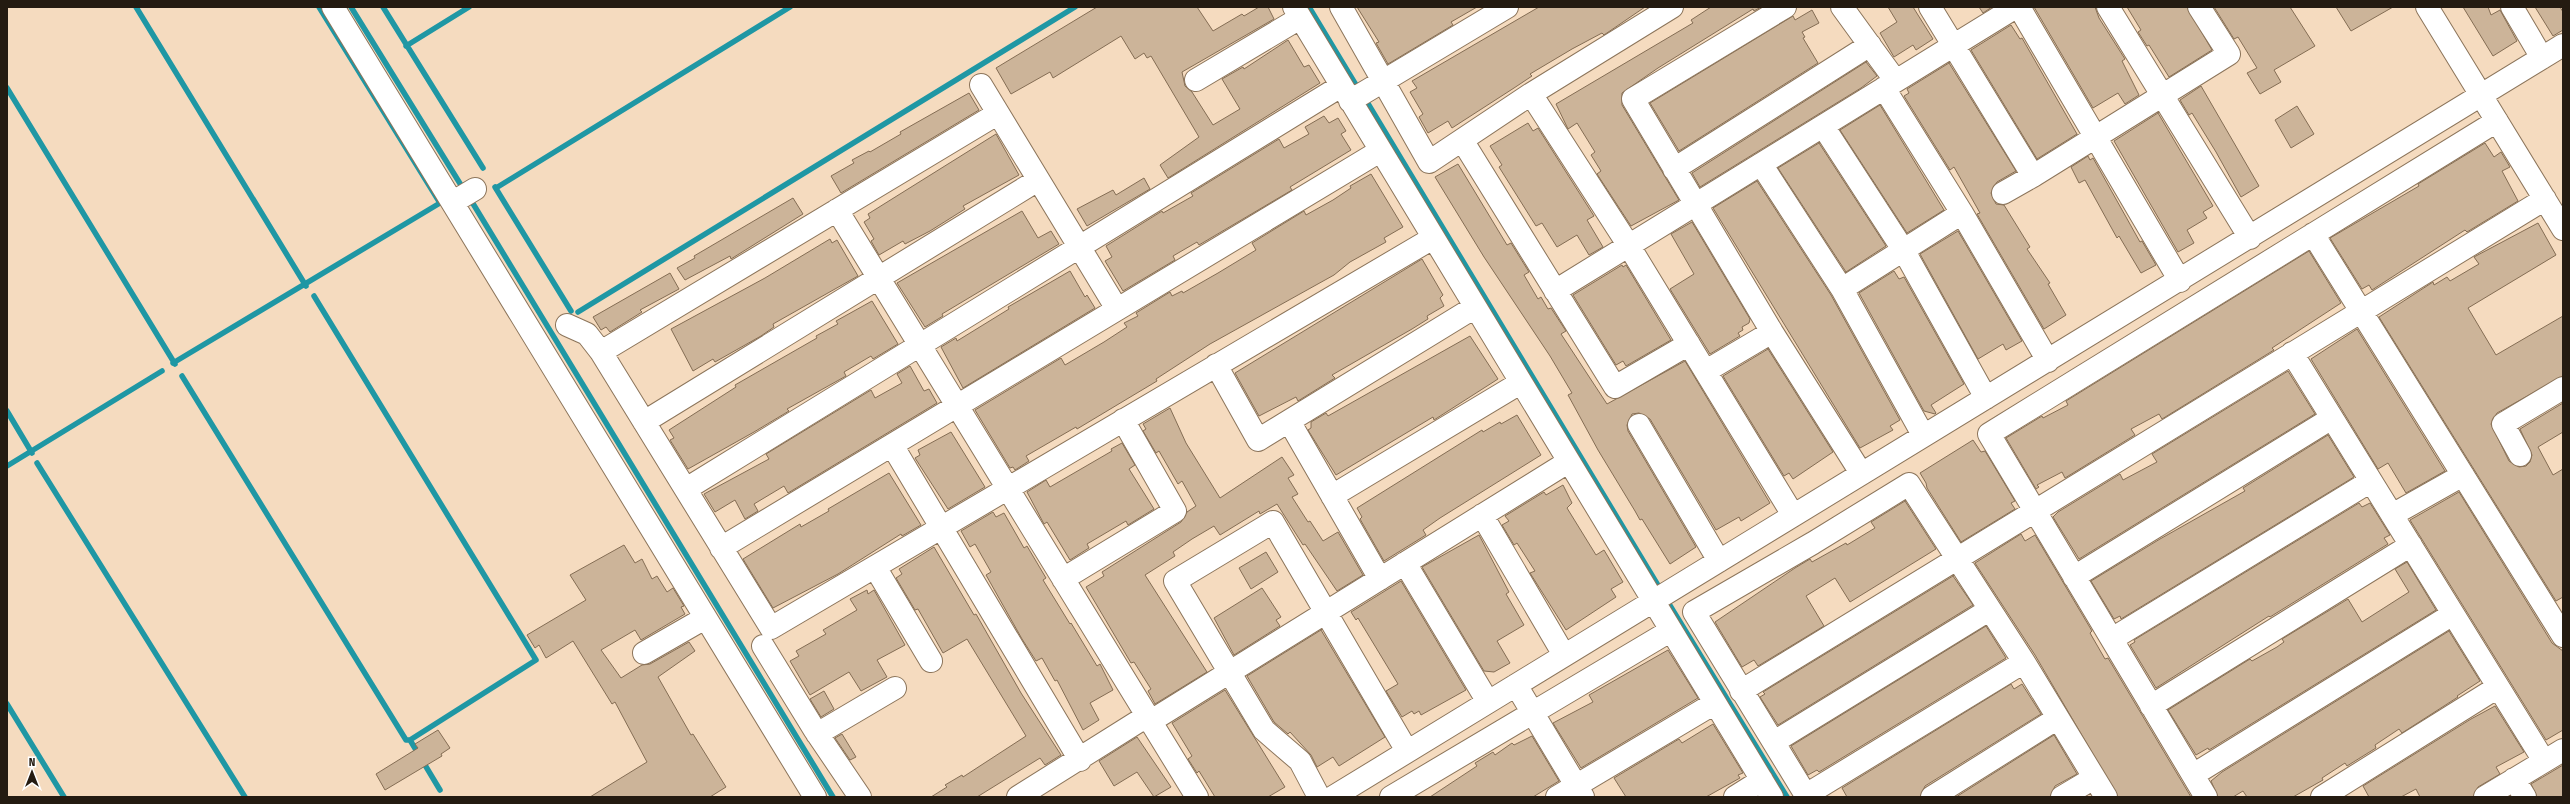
<svg xmlns="http://www.w3.org/2000/svg" width="2570" height="804" font-family="'Fira Sans Condensed',sans-serif">
<style>
.lines{fill:none;stroke-linecap:round;stroke-linejoin:round}
.stream{stroke:#1f97a4;stroke-width:5.5}
.building{fill:#ccb499;stroke:#846d54}
.minor-casing{stroke:#8c755b;stroke-width:24}
.minor{stroke:#fff;stroke-width:22}
</style>
<rect width="100%" height="100%" fill="#f5dbbf"/>
<g class="lines">
<path class="stream" d="M136,7l170,279
M351,7l113,183
M383,7l100,161
M1309,7l50,83
M406,46l63,-39
M7,88l168,276
M1364,97l298,495
M495,187l76,124
M496,188l294,-181
M469,197l364,600
M314,296l222,364 -126,80
M578,312l497,-305
M173,363l267,-160 -121,-196
M182,376l224,364h4l30,50
M7,411l25,42
M37,463l208,334
M7,466l155,-95
M1666,599l121,198
M7,704l57,93"/>
</g>
<path class="building" d="M1097,7h100l16,24 29,-17 2,2 15,-9h9l6,12 -92,53 3,14 7,6 21,33 27,-16 -18,-30 21,-12 1,2 44,-29 16,27 5,-2 11,18 -152,95 -8,-13 39,-28 -48,-81 -4,2 -3,-5 -9,6 -14,-23 -68,42 -3,-6 -39,22 -15,-26z
M1357,7h120l-26,15 2,3 -65,39 -12,-21 3,-1z
M1539,7h106l-41,28 -2,-2 -30,16 -42,25 2,2 -18,12 -62,40 -4,-7 -20,12 -9,-16 4,-3 -13,-22 7,-4 -5,-7z
M1711,7h50l-7,4 -1,-2 -95,59 -36,25v12l57,95 -48,26 -34,-52 4,-3 -10,-16 4,-3 -18,-29 -9,6 -12,-25 137,-81 -2,-3z
M1888,7h25l20,32 -17,11 -3,-5 -19,12 -14,-24 17,-11z
M1979,7h13l-9,6z
M2034,7h61l4,11 26,41 -3,2 17,34 -14,9 -7,-11 -25,15z
M2127,7h60l25,43 -43,27 -20,-32 -2,1 -9,-14 3,-2z
M2214,7h76l25,39 -41,24 7,12 -21,12 -13,-21 10,-5 -19,-31 -4,2z
M2336,7h57l-42,24z
M2463,7h25l3,8 9,-5 17,31 -24,15z
M2535,7h25l3,5v18l-10,6z
M1812,10l7,13 -17,9 3,5 -2,1 15,25 -139,88 -29,-48 143,-87 2,4z
M2011,25l9,14 2,-1 55,96 -40,25 -66,-109z
M1866,62l11,14 -16,12 -161,99 -8,-14z
M1949,63l67,108 -19,11 -6,11 5,11 8,1 26,42 -3,2 23,34 -2,1 18,31 -22,14 -67,-115 3,-1 -26,-46 -4,3 -46,-74 5,-3 -2,-4z
M2201,86l58,100 -18,11 -25,-45 -24,-39 -3,2 -9,-15z
M969,93l10,17 -138,83 -10,-17 23,-13 -2,-3 17,-9 1,1 31,-18 -1,-2z
M1880,105l64,105 -37,23 -67,-103z
M2297,106l17,28 -23,14 -16,-28z
M2158,113l55,93 -10,6 4,6 -20,12 7,13 -16,9 -64,-111z
M1324,116l5,7 9,-5 8,13 -5,3 10,16 -61,37 2,3 -93,55 -2,-3 -24,14 2,4 -52,31 -18,-30 7,-4 -6,-11 56,-35 1,2 30,-17 -2,-3 88,-54 5,9 25,-14 -4,-7z
M1528,123l5,8 5,-3 56,88 -7,4 16,27 -14,8 -12,-20 -20,12 -15,-24 -6,3 -37,-59 3,-2 -12,-19z
M996,134l23,41 -56,31 2,3 -35,22 -25,13 -2,-3 -24,14 -8,-14 3,-2 -10,-17 6,-4 -2,-4z
M1819,143l67,103 -40,26 -68,-104z
M2485,143l9,14 7,-5 9,15 -8,4 16,30 -51,31 -2,-2 -93,60 -3,-5 -7,4 -32,-51 89,-52 -1,-2z
M2088,156l2,4 3,-2 47,84 2,-1 14,24 -15,8 -22,-37 -2,2 -32,-58 -6,3 -8,-16z
M1458,164l49,81 4,-2 18,29 -5,3 14,24 3,-2 7,12 3,-1 15,23 -5,3 46,70 78,-43 85,142 -29,18 -2,-4 -23,13 -66,-111 -11,-6 -7,1 -5,11 1,6 68,116 -26,17 -28,-45 -2,1 -5,-9 -37,-61 -30,-55 4,-2 -22,-37 -66,-99 -49,-80z
M1371,174l32,53 -19,11 2,4 -36,20 -16,13 -124,69 -54,35 1,2 -80,48 -1,-2 -50,29 3,5 -14,9 -2,-3 -3,1 -35,-58 86,-52 4,7 39,-23 23,-15 -3,-4 14,-7 -2,-3 34,-21 2,4 10,-5 1,2 35,-20 38,-23 -4,-7 52,-32 2,4 27,-15 18,-12 -1,-2z
M1144,178l6,11 -63,37 -10,-17 36,-19 3,5z
M1757,181l74,114 69,125 -10,6 3,4 -33,18 -147,-240z
M793,198l10,16 -72,45 -1,-3 -45,24 -8,-12 18,-10 -1,-2z
M1022,211l16,27 13,-7 8,13 -117,70 1,2 -18,11 -28,-44z
M1692,222l58,97 -1,4 -7,4 1,3 -5,3 2,3 -30,18 -40,-65 24,-15 -23,-40z
M2538,223l18,32 -88,53 28,47 67,-39v60l-66,37 -6,11 18,37 10,6 7,-1 4,-4 2,-7 -12,-26 43,-26v29l-25,15 15,28 10,-6v128l-7,4 -177,-284 54,-35 1,3 13,-8 3,4 29,-17 -5,-7z
M1958,231l64,110 -16,9 -3,-6 -25,15 -58,-105z
M830,239l2,4 5,-3 21,36 -85,48 1,3 -13,9 -46,26 -2,-3 -20,12 -22,-42 94,-51z
M2309,251l32,52 -69,45 2,2 -112,69 -3,-5 -28,15 4,6 -70,43 -3,-6 -25,13 2,2 -3,2 -30,-51 36,-22 1,2 25,-13 -2,-4z
M1422,259l21,36 -3,3 4,8 -17,10 1,3 -16,10 -80,46 3,3 -37,23 -2,-4 -37,19 -24,-43z
M1622,265l1,2 3,-2 45,75 -45,26 -3,-5 -7,4 -43,-70z
M1070,271l15,26 2,-2 8,13 -132,80 -22,-41 15,-9 1,3 52,-32 -1,-2z
M1894,271l5,8 5,-2 60,107 -33,21 5,8 -1,1 -11,-3 -65,-118z
M670,273l9,16 -39,21 2,2 -32,20 -4,-5 -5,3 -8,-13z
M872,301l26,43 -25,15 -2,-3 -27,16 2,4 -59,33 2,2 -35,21 -66,37 -18,-29 4,-2 -5,-8 67,-43 -1,-2 82,-47 -1,-2 22,-12 -2,-3z
M2357,329l88,142 -39,22 -18,-30 -10,6 -67,-110z
M1470,336l28,43 -64,41 -1,-3 -97,58 -28,-45 3,-2v-6l15,-9 2,3z
M1768,349l65,103 -40,27 -4,-6 -5,3 -61,-100z
M910,366l14,25 5,-2 8,14 -149,90 -4,-7 -30,18 4,7 -13,8 -10,-19 -20,12 -11,-18 65,-35 -3,-5 105,-64 4,8 27,-15 -5,-9z
M2288,371l27,43 -236,145 -26,-42 5,-5 62,-38 3,6 34,-18 -5,-8z
M1170,408l16,35 34,55 62,-41 12,18 -6,3 10,16 -6,3 16,25 2,-1 13,20 15,-9 25,43 -26,16 -32,-47 -2,1 -26,-41 -17,10 -1,-3 -39,24 -6,-9 -22,13 -19,13 2,4 -30,19 62,97 -52,32 -7,-13 3,-2 -17,-27 -3,1 -45,-76 18,-11 -2,-4 79,-50 6,-10 9,-6 -14,-25 -4,3 -19,-33 -3,2 -13,-22 3,-2 -3,-5z
M1517,415l24,40 -101,63 -17,12 3,5 -42,26 -24,-42 2,-2 -5,-9 125,-78 1,2 17,-10 1,2z
M951,432l34,55 -37,22 -33,-51 5,-3 -2,-5z
M2328,435l26,42 -233,142 -1,-3 -6,3 -23,-38 69,-42 85,-48 -2,-3z
M1973,440l8,12 4,-1 30,50 -4,2 4,6 -54,33 -34,-54 -1,-5 -6,-10z
M1122,443l13,22 -6,4 25,40 -26,16 -2,-4 -39,23 2,4 -19,12 -23,-38 -3,2 -17,-32 19,-12 4,7 62,-36 -1,-2z
M889,473l32,52 -19,11 -1,-2 -63,40 -65,34 -30,-49 57,-35 1,3 28,-16 -1,-2z
M1563,485l9,18 -5,5 29,47 8,-5 19,32 -12,7 5,8 -50,33 -36,-57 5,-2 -18,-28 -3,2 -12,-20 7,-4 -4,-5 39,-24 2,3z
M2459,492l93,151 11,8v79l-17,10 -136,-220z
M1905,501l31,48 -86,53 -15,-24 -29,18 18,30 -66,40 -4,-6 -12,7 -27,-45 80,-54 15,-9 2,3 34,-19 1,2 28,-17 -4,-6z
M2359,503l3,4 8,-4 20,32 -6,3 4,6 -118,73 -1,-1 -113,72 -26,-43 5,-3 -1,-2z
M993,512l3,5 8,-4 20,35 3,-2 19,32 -3,2 27,44 1,-1 26,43 3,-2 13,26 -23,13 9,17 -16,10 -26,-50 -2,1 -13,-23 -6,3 -14,-22 -36,-64 5,-3 -16,-28 -5,3 -9,-16z
M2021,534l4,7 10,-6 57,96 -2,2 15,26 3,-1 83,139h-73l-83,-142 -60,-92z
M1479,535l30,57 -3,2 18,31 -27,16 13,22 -16,9 -10,-1 -62,-104z
M624,545l11,18 7,-4 10,20 5,-3 10,16 6,-4 11,18 -3,1 4,7 -44,26 -6,-10 -34,20 20,28 21,-13 8,-1 39,-22 6,9 -37,26 33,58 2,-1 33,53 -16,10h-120l57,-35 -32,-60 -3,2 -39,-63 -27,17 -7,-13 -4,3 -8,-13 59,-35 -16,-25z
M934,547l40,68 2,-1 45,79 40,62 -16,10 -5,-7 -63,39h-46l16,-10 -2,-2 17,-10 1,2 63,-41 -59,-97 -24,14 -25,-44 -3,1 -19,-32 6,-4 -3,-5z
M1266,552l12,20 -27,17 -12,-21z
M2407,562l29,48 -227,140 -1,-2 -12,7 -28,-45 82,-51 2,2 25,-14 7,-5 -2,-3 66,-40 14,23 47,-30 -14,-23z
M1953,576l20,29 -195,120 -18,-28 5,-3 -2,-2z
M1401,581l65,109 -45,25 -2,-4 -5,3 -2,-3 -10,6 -16,-26 12,-7 -40,-66 -2,2 -5,-8z
M1262,588l19,29 -5,3 4,6 -46,29 -20,-37z
M867,590l1,4 6,-4 31,55 -28,15 10,17 -26,14 -12,-19 -39,23 -20,-34 9,-5 -3,-5 30,-17 -3,-4 34,-20 -7,-11z
M1986,626l20,32 -187,114 -2,-2 -9,5 -17,-29z
M1321,630l64,107 -46,29 -6,-9 -16,10 -6,-12 -21,-23 -2,2 -14,-12 -27,-46z
M2449,631l31,50 -23,15 1,1 -56,36 -3,-4 -24,16 1,3 -29,18 -2,-3 -23,15 1,2 -30,17h-46l-4,-6 -10,6h-15l-7,-16 11,-9z
M1668,650l30,48 -117,70 -28,-45 40,-21 -4,-7z
M2011,684l3,5 8,-5 19,30 -116,72 -5,11h-73l-5,-9z
M1225,690l60,97 -17,10h-53l-16,-26 -2,2 -9,-14 4,-3 -20,-33z
M824,691l10,18 -13,8 -11,-18z
M2495,706l29,46 -28,15 4,7 -22,13 -5,10h-53l-4,-8 -15,8h-32l-6,-11 108,-67z
M1713,724l30,49 -5,2 2,3 -34,19h-80l-12,-19 65,-39 3,4z
M438,730l12,18 -9,6 1,2 -57,34 -9,-16 42,-26 -3,-4z
M842,734l14,23 -6,3 -15,-22z
M2054,735l23,39 -22,12 -5,11h-94z
M1532,736l27,45 -26,16h-103l47,-31 -2,-3 18,-11 2,3 17,-12 2,2z
M1137,737l34,50 -17,10 -17,-25 -23,14 -15,-25z
M2563,765v32h-26l-6,-13z"/>
<g class="lines">
<g class="minor-casing">
<path id="minor" d="M333,7l482,790
M1294,7l478,790
M1341,7l88,155 102,-68 98,152 164,269
M1785,7l-152,92 139,233 89,141
M1842,7l53,73
M1930,7l103,169 196,-122 -30,-47
M2019,7l161,274
M2108,7l142,231
M2427,7l136,222
M2512,7l30,51
M1196,80l104,-62
M981,85l136,224
M1884,88l78,125 86,148
M1531,94l141,-87
M1350,101l157,-94
M1823,126l81,125 82,147
M1462,140l153,247 74,-43
M1761,164l81,125 81,146
M1674,169l196,-124
M2003,193l30,-17
M460,198l15,-9
M837,210l360,587
M2313,234l250,402
M1842,289l120,-76
M1555,291l461,-284
M567,325l20,9 14,18 170,276 662,-390
M601,352l396,-238
M2292,353l252,408
M1216,365l42,75 217,-133
M1706,371l66,-39
M1289,421l91,158
M644,422l394,-242
M1639,425l80,136
M892,445l188,315
M2520,455l-17,-31 60,-36
M686,489l655,-403
M1332,496l188,-113
M1482,515l82,140
M2392,515l71,-40
M721,548l659,-397
M1405,563l83,139
M875,567l56,94
M2074,577l258,-159
M1063,579l112,-68 -52,-91
M2112,639l259,-158
M763,646l51,83 46,68
M644,653l61,-35
M1516,685l67,112
M1741,691l804,-492
M2151,706l260,-161
M1151,721l417,-259
M817,734l78,-46
M1774,742l215,-132
M2193,775l260,-161
M2514,779l11,18
M1806,795l218,-133
M1018,797l129,-81
M1319,797l-19,-36 -36,-31 -89,-149 98,-59 134,229
M1333,797l1230,-752
M1391,797l279,-166
M1557,797l158,-94
M1735,797l27,-17
M1807,797l-113,-185 119,-69 96,-59 115,178 82,135
M1932,797l126,-79
M2062,797l32,-19
M2206,797l-217,-363 508,-313
M2322,797l176,-110
M2485,797l78,-47"/>
</g>
<use href="#minor" class="minor"/>
</g>
<rect width="2570" height="804" fill="none" stroke="#241b11" stroke-width="16"/>
<g transform="translate(32 772)" stroke="#ffffff" stroke-width="3" paint-order="stroke">
<path d="M0-3L7 15L0 10L-7 15Z" fill="#241b11"/>
<text y="-6" font-size="11" font-weight="bold" text-anchor="middle" fill="#241b11">N</text>
</g>
</svg>
